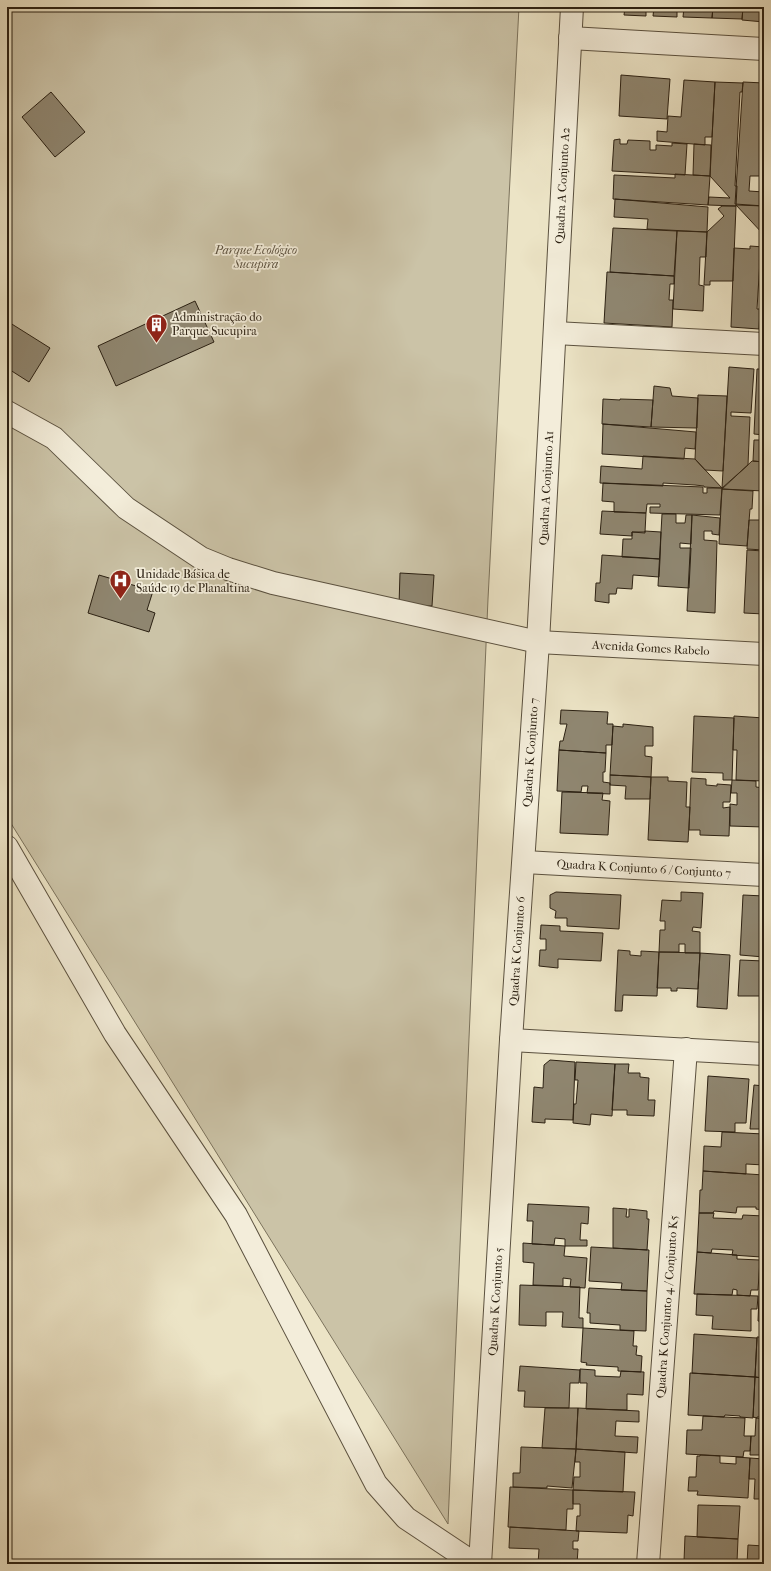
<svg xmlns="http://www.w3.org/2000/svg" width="771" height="1571" font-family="'IM FELL French Canon',serif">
<rect width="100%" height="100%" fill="#ece4c6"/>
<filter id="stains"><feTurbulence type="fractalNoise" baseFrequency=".005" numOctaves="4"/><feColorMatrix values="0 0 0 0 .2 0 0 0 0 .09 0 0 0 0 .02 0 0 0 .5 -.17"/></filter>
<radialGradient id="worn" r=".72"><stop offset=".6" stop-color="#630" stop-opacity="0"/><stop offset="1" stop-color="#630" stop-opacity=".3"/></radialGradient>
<!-- green -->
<path fill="#cbc3a7" stroke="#7b725c" d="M7,7h512l-31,592 -40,925 -441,-707z"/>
<!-- building -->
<path fill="#8f8670" stroke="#2b2012" d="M625,7h21v9l-22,-1z
M654,7h23v10l-24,-1z
M684,7h29l-1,11 -29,-1z
M713,7h30l-1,12 -30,-1z
M743,7h21v15l-22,-2z
M621,75l49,4 -3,40 -48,-3z
M684,80l31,2 -3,55h-7v8l-48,-4v-10l10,1 1,-16 13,1z
M715,82l28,1 -1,9h-2l-5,94h2l-1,20 -28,-1 1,-8 21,1 -20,-22z
M743,82l21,1v93h-14l-1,15 15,1v14l-29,-2z
M51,92l34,40 -30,25 -33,-40z
M620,139v5h7l1,-4 22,1v9h6v-5l16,1v-3l15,1 -2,31 -73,-4 2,-31z
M694,144l17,1 -1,31 -17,-1z
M675,174l35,2 -2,29 -95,-6 1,-24 61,3z
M615,199l93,8 -1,25 -60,-3 1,-10 -34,-2z
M736,205l28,1v29z
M722,206h14l-3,75h-23v4h-6l3,-53 17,-16 -6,-7z
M613,228l64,3 -3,45 -64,-4z
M677,231l30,1 -1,25h-6l-1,28 5,1 -1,25 -30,-2z
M750,246l14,1 -1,13h-3l-3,49h3l-1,20 -28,-2 3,-79 16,1z
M763,265h1v57h-2z
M607,272l67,4v8h-4l-1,16h4l-1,27 -68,-4z
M195,301l19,41 -98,44 -18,-40z
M7,321l43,27 -21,34 -22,-14z
M729,367l25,2 -3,44 -20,-1v4l19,1 -2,48 -26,23z
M757,369h7v66l-10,-1z
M654,386l16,2 2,8 26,2 -1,30 -46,-1z
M698,395l29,1 -4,75 -18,-1 -10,-11z
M603,399l17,1v-1l33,1 -2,27 -49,-3z
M603,424l93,8 -1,17 -10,-1 -1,11 -82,-5z
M754,440h10v22l-11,-1z
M643,456l52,3 27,29 -18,-1v-1l-9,-1 -32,-2v3l-63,-3 1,-17 41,3z
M752,461l12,1v29l-42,-2z
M603,483l100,4v6h4v-5h15l-2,27 -70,-2v-6h10v-3h-13l-1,9 -32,-1v-10l-12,-1z
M722,489l31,2 -1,18h-2l-3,37 -28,-2z
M602,511l44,2 -1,19h-13v4l-32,-2z
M662,514h14v9h9l1,-8h6l-1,29 -11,-1v5h11l-2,40 -31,-2z
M692,515l28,3 -1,17 -7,-1v-3h-8v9l13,1 -2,72 -28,-2z
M749,520h15v30l-17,-1z
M645,531l16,1 -1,27 -38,-2 1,-18h9v-7l13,1z
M747,550l17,1v63l-20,-1z
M602,555l58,4 -1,18 -26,-2 -1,14 -15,-1 -1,6h-7v9l-14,-2 1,-18h4z
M400,573l34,2 -2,31 -33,-1z
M99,575l54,16 -6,19 8,3 -6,19 -61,-19z
M561,710l47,2 -1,12h6l-1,21h-6v8l-47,-3 1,-9h3l4,-17h-7z
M694,716l40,2 -2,62h-9v-7l-31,-1z
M734,716l30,2v63l-28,-1 1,-30h-4z
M623,724l30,3v19h-8v10l7,1 -1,20 -41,-2 3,-49 10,1z
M559,750l47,3 -1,19h-2v10l7,1v11l-23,-1 1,-7h-6l-1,6 -24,-1z
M610,775l41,2 -1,22h-25l1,-13 -16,-1z
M651,777h17v4l19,1 -1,25h4l-2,35 -40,-2z
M691,778l15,1v6l11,1v-2l14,1 -1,17h-7v6l7,-1 -1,29 -29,-1v-5h-11z
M732,780l24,1v6l8,1v39l-34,-1v-22l7,1v-12h-6z
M562,792l41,1 -1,7 8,1 -2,34 -48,-2z
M556,892l65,3 -2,34 -52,-3v-8h-12l1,-7 -6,-3v-13z
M681,892l22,1 -2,35 -8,-1 -1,4 8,1v21h-15v-9h-6v8h-20l1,-22h5v-9h-5l2,-21 19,1z
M743,895l21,1v61l-24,-2z
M541,925l19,1v5l43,2 -2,28 -43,-2v9l-19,-2 1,-16h6v-11h-6z
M618,950l12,1v4l11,1v-5l18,1 -2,44 -34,-1 -1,16h-7z
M659,952l41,1 -2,36 -21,-1v3h-6v-3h-14z
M700,953l30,2 -3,54 -30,-2z
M740,960l24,1v35h-26z
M550,1060l25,2 -2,58 -28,-1v4l-13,-1 2,-35 9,1 1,-23z
M576,1062l39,2 -3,52 -21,-2 -1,11 -17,-2 1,-19h2l2,-24h-3z
M615,1064h14l-1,9h12v4l9,1 -1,22h7l-1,16 -27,-1v-5h-15z
M708,1076l41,3 -3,44h-11v9l-30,-1z
M754,1085l10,1v43h-14z
M722,1132l42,2v31l-18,-1v10l-43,-3 1,-25 17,1z
M703,1171l61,4 -1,35 -7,-1v-2h-19l-1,6 -22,-2 -1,2h-14l1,-23h2z
M528,1204l61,3 -1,17 -7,-1 -1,17h7v6h-22v-7l-10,-1 -1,7 -22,-1 1,-23h-6z
M613,1208l14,1 -1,8h3v-8l18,2v8h2l-2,31 -34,-2z
M699,1213h15l-1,5 29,1 1,-4 21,1 -3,41 -29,-2 1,-5 -21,-1 -1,4 -14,-1z
M764,1216v29h-2z
M523,1243l42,3 -1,10 23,2 -2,30 -15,-1 1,-8 -8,-1v8l-30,-1 1,-22 -11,-1z
M591,1247l58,3 -2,41 -26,-1 1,-7 -33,-2z
M697,1252l40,3v4l23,1 -2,30h-7l-1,6 -13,-1v-5l-4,-1 -1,6 -38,-1z
M760,1275h4v22l-5,-1z
M520,1285l60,2 -1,31h4v10l-21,-1 1,-15h-17v14l-27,-1z
M589,1288l58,3 -1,40 -26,-1v-5l-30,-2v-10h-3z
M697,1294l61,2 -1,13h-6v22l-39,-2 1,-13 -17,-1z
M759,1296l5,1v40v-15l-6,-1z
M583,1328l51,3 -1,15h4l-1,9 6,1 -1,16 -23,-1v-4l-32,-2 1,-2 -6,-1z
M694,1334l63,4 -2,39 -63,-4z
M757,1337h7v41l-9,-1z
M520,1366l60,4 -1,13h-9l-1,25 -45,-1 1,-16h-7z
M580,1369l15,1v6l25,1 1,-6 23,1 -1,23 -16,-1v16l-41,-1 1,-26h-7z
M690,1373l65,4 -2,41 -13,-1v-1l-15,-1 -1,2 -36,-2z
M755,1377l7,1v5h2v26h-3l-1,8h-3v1l-4,-1z
M545,1408h33l-2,41 -34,-1z
M578,1408l61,3v11l-23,-1 -1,15 23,1 -1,16 -61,-4z
M703,1416l42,2 -1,18h7l-1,15h-6l-1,6 -57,-3 1,-24h15z
M756,1418l8,1v40l-4,-1v-3h-10l1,-19h4z
M521,1447l55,2 -4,39 -25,-2v2l-34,-1v-14h7z
M576,1449l49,3 -2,40 -50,-2 1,-13h6v-15h-5z
M700,1455l20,1v7l16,1v-7l14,1 -2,40 -51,-3 1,-4h-10l1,-14h7l1,-21h3z
M750,1458l14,1v40h-10l1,-20h-6z
M510,1487l63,3v19h-6l-1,21 -58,-3z
M573,1490l62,2 -2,24 -5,-1 -1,18 -51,-2 1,-15h3v-12h-7z
M698,1505l42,1 -2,33 -41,-2z
M510,1527l69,4 -1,10h-5v8h5l-1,15h-39l1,-15 -30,-1z
M685,1536l53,3 -1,23 7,1v1h-42h2v-2l-20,-1z
M748,1545l16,1v18h-17z"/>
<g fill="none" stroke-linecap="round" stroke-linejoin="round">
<defs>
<g id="street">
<path d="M570,38l194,11"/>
<path d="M555,333l209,11"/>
<path id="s1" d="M7,412l47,26 72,70 75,50 27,11 45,14 265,59 226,12"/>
<path d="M7,847l108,187 121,181 140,269 30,34 69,46"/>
<path id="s2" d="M524,862l240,13"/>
<path d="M511,1040l253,14"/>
<path id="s3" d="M480,1564l31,-524 27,-398 34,-635"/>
<path id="s4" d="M648,1564l38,-515"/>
</g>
</defs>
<!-- street casing -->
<use href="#street" stroke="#5b513f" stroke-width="24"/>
<!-- street -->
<use href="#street" stroke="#f3edda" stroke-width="22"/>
</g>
<!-- icons -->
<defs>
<symbol id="building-pin" viewBox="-11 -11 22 30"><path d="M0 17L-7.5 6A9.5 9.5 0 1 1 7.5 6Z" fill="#8f2418" stroke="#f3edda"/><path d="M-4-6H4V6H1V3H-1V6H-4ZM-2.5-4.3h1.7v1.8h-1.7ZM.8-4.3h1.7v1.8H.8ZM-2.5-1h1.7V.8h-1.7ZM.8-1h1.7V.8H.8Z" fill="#fff"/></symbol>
<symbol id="hospital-pin" viewBox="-11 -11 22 30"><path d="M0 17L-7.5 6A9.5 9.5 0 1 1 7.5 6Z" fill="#8f2418" stroke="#f3edda"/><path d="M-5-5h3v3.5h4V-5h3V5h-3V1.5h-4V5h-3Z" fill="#fff"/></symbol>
</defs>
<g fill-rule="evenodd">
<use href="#building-pin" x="144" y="312" width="25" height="34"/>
<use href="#hospital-pin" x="108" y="568" width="25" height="34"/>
</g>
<g text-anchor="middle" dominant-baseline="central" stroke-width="3.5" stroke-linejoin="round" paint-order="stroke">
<!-- street labels -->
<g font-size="12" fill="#2b2012" stroke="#f3edda">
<text stroke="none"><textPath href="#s3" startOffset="1381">Quadra A Conjunto A2</textPath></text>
<text stroke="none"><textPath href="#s3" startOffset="1078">Quadra A Conjunto A1</textPath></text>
<text stroke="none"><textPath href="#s1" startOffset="705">Avenida Gomes Rabelo</textPath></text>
<text stroke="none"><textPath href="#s3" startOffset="813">Quadra K Conjunto 7</textPath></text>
<text stroke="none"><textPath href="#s2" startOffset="120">Quadra K Conjunto 6 / Conjunto 7</textPath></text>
<text stroke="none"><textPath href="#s3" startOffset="614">Quadra K Conjunto 6</textPath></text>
<text stroke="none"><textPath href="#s3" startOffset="263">Quadra K Conjunto 5</textPath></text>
<text stroke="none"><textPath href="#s4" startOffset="258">Quadra K Conjunto 4 / Conjunto K5</textPath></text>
</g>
<!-- park labels -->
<g font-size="12" font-style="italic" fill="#5b513f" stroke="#f3edda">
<text x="256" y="250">Parque Ecológico<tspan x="256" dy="14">Sucupira</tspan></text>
</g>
<!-- poi labels -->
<g font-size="12" fill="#2b2012" stroke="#f3edda" text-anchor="start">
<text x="172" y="317">Administração do<tspan x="172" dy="14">Parque Sucupira</tspan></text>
<text x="136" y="574">Unidade Básica de<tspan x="136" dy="14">Saúde 19 de Planaltina</tspan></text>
</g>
</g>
<!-- margin -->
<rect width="771" height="1571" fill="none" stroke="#ece4c6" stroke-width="24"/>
<rect x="8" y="8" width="755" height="1555" fill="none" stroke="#2b2012" stroke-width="2"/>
<rect x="12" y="12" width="747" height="1547" fill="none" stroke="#2b2012"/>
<rect width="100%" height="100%" filter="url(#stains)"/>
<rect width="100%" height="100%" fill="url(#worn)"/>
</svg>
